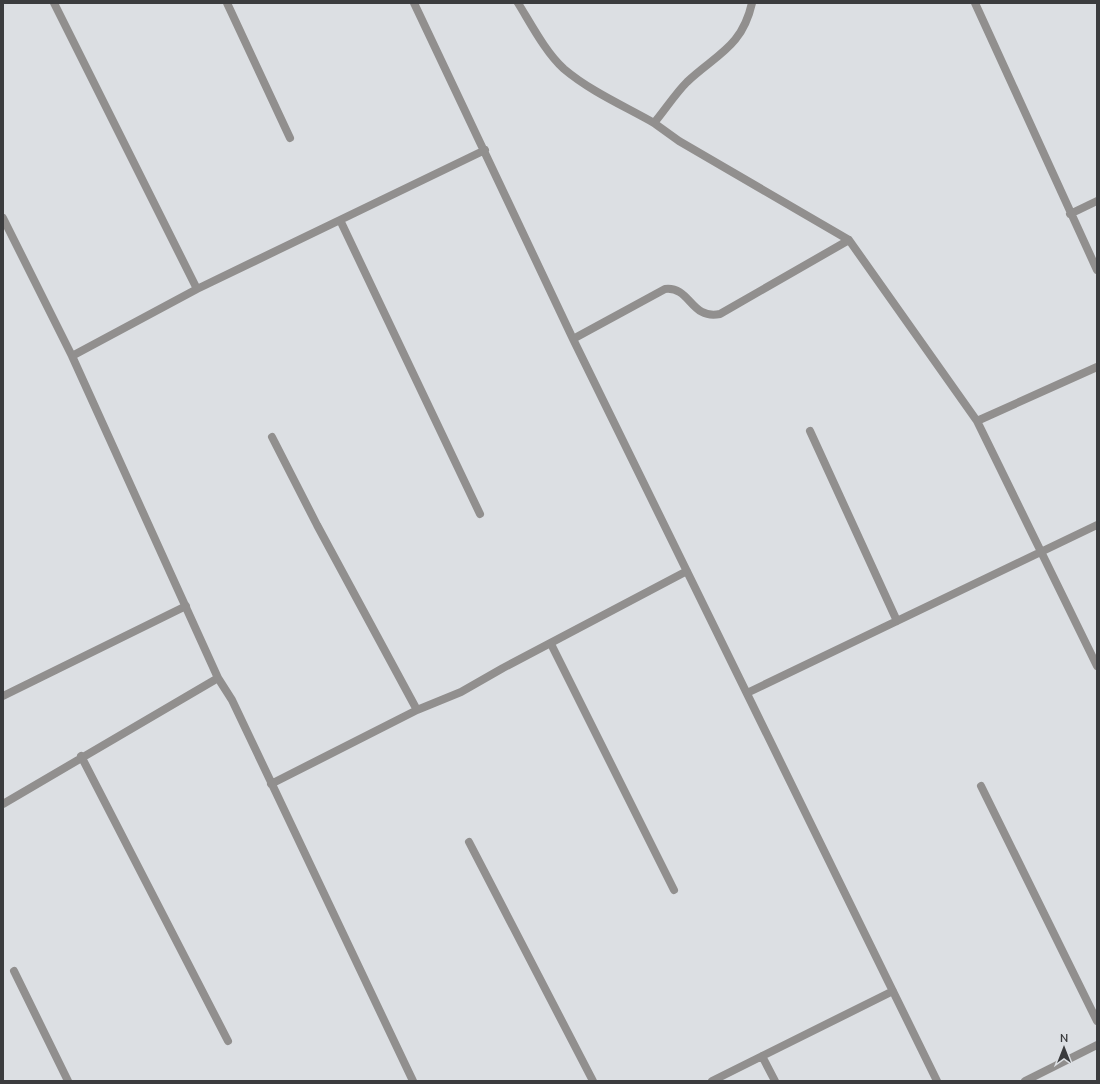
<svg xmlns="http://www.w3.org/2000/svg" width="1100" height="1084" font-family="'Nunito Sans',sans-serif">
<rect width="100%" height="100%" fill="#dcdfe3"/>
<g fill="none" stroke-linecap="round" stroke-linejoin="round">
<!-- street -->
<path stroke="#918f8e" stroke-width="8" d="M54,3l143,286
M227,3l63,135
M414,3l159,336 364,742
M518,3c13,21 28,50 46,66 26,22 60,37 90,54
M752,3c-10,44 -35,51 -65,79 -12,12 -22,28 -33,41l25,18 170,99 128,181
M975,3l122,267
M1070,214l27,-13
M3,218l69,138 146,322 14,22 181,381
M340,220l140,294
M573,339l92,-50c26,-3 25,31 55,25l129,-74
M72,356l125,-67 288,-139
M1097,367l-120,54 120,245
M810,431l87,190
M272,437l45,88 100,185
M551,644l123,246
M747,693l350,-168
M3,696l183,-90
M81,756l147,285
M271,784l146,-74 44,-18 42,-24 184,-97
M981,786l116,235
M3,804l215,-126
M469,842l124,239
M14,971l54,110
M762,1056l13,25
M712,1081l181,-90
M1025,1081l72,-36"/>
</g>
<!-- border -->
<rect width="1100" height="1084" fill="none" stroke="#3b3c3e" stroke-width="8"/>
<!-- north arrow -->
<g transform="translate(1064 1048)" stroke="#dcdfe3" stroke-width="3" paint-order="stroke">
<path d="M0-3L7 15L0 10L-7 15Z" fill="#3b3c3e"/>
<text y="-6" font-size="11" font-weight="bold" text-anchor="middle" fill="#3b3c3e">N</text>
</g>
</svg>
